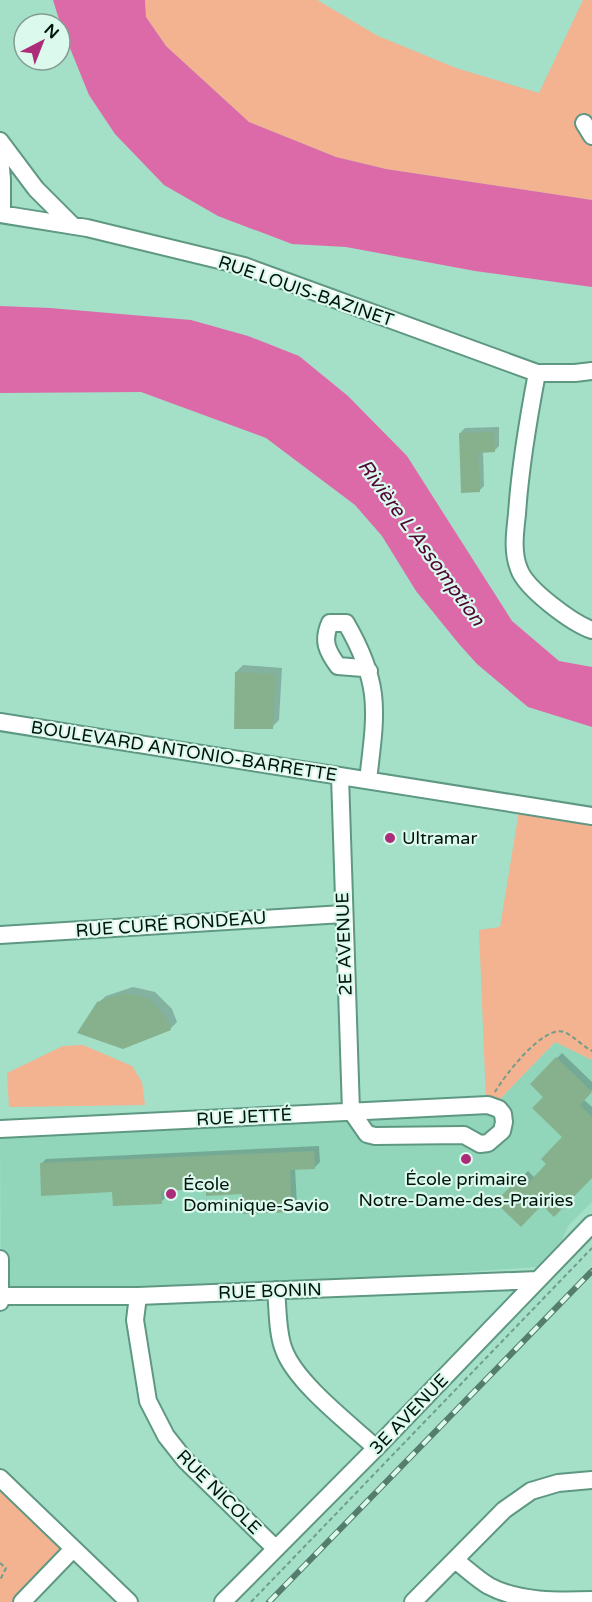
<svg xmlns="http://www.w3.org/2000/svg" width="592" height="1602" font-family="'Varela Round',sans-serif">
<rect width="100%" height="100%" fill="#a4dfc8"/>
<!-- built -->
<path fill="#91d5bb" d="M555,1042l37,18v142l-24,24 -6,14 -26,27 -188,13 -347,16 -1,-167 500,-30z"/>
<!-- green -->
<path fill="#f3b290" d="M145,0h172l61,36 78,32 83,25 44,-93h9v200l-206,-31 -50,-12 -87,-35 -83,-76 -20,-29z
M520,805l72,13v242l-37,-18 -55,57 -14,1 -7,-170 21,-3z
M83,1045l49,21 10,16 3,23 -136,2 -2,-34 56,-27z
M0,1478l73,71 -46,53h-27z"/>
<!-- water -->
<path fill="#dd6aa8" d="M53,0h92l1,17 20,29 83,76 87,35 50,12 206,31v87l-117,-16 -129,-24 -54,-3 -74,-28 -54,-31 -49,-51 -26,-39 -28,-69z
M0,306l50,2 141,12 57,16 51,20 49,40 59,60 105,165 47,40 33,6v60l-64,-20 -51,-43 -18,-20 -43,-53 -34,-55 -27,-31 -89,-67 -125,-46 -141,1z"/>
<!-- shadow -->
<path fill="#0003" d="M499,427v19l-5,5h-11l1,35 -5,5 -19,-58 5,-5z
M243,665l39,3 -3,52 -7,7 -36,-55z
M133,987l22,5 17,17 5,13 -7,7 -72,-26 8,-7z
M562,1053l30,29v8l-9,9 9,8v69l-50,27 -45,-1 31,-31 7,7 13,-14 16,-27 -19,-40 -13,-13z
M319,1146l1,16 -5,5 -20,1 2,37 -5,5 -49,-18 -36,-5 -41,2v8l-5,5 -47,-11 -73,-27 5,-5z"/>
<!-- building -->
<path fill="#87b18d" d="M494,432l1,20 -17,1 2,39 -19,1 -2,-60z
M235,672l41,2 -3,55h-39z
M125,993l23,5 17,18 6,14 -48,19 -46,-16 20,-31z
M556,1057l36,35 -12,13 12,12v61l-38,39 -12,-12 -21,22 -26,-25 27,-27 7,7 17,-18 -5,-5 21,-22 -30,-29 11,-11 -13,-13z
M314,1151l1,18 -25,1 2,42 -49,2 -1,-20 -36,2v-7l-45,2 1,13 -49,2 -1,-14 -71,4 -1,-33z"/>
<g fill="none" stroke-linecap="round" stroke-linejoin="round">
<defs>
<path id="minor" d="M584,123l8,13
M0,141l36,48 37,37
M0,158l2,21v35
M0,214l87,14 157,38 293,107h38l17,-2
M537,373c-9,47 -17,94 -20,141 -2,18 -5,38 2,55 7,20 53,54 73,61
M0,722l592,94
M368,780c8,-68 14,-95 -22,-157h-16c-8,18 -3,28 8,43l25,2 6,3
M0,935l343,-21
M0,1129l488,-24 11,4 4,5 1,8 -2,9 -14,12 -8,1 -16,-9 -89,1 -8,-2 -16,-23 -11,-335
M0,1259v43
M276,1290c2,19 1,43 8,60 12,33 66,74 92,98
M1,1296h137l400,-16
M138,1296l-3,24 13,81 18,35 19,24 90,88
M0,1478l129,124
M455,1560c12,9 22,19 34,26 30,16 69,15 103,14
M22,1602l51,-53
M223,1602l153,-154 216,-224
M413,1602l91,-92 27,-19 27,-8 34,-3"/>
</defs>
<!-- minor casing -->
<use href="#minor" stroke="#5f9882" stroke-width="20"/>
<!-- path -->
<path stroke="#6f9e8c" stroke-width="2" stroke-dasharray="4.5 3" stroke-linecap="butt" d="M495,1092c10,-17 48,-67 69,-60 10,4 18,14 28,19
M0,1563l6,5 -6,12
M251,1602l341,-354"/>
<!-- minor -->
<use href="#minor" stroke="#fff" stroke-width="16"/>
<defs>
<path id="rail" d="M269,1602l323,-331"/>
</defs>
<!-- rail casing -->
<use href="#rail" stroke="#557d6d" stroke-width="6"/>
<!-- rail -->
<use href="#rail" stroke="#dcf9ed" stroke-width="4" stroke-dasharray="11" stroke-linecap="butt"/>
</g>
<!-- markers -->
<g fill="#ac2c79" stroke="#dcf9ed" stroke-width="2">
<circle cx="390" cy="838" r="6"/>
<circle cx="466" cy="1159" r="6"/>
<circle cx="171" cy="1194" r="6"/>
</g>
<g text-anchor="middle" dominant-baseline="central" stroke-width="4.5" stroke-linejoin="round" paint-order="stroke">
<!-- street labels -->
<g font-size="18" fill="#00140c" stroke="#dcf9ed">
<text transform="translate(306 291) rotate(19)">RUE LOUIS-BAZINET</text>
<text transform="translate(184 751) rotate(9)">BOULEVARD ANTONIO-BARRETTE</text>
<text transform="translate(171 924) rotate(-4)">RUE CURÉ RONDEAU</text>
<text transform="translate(344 944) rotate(-92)">2E AVENUE</text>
<text transform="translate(244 1117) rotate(-3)">RUE JETTÉ</text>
<text transform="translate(270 1291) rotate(-2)">RUE BONIN</text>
<text transform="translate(409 1414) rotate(-46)">3E AVENUE</text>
<text transform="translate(219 1492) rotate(45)">RUE NICOLE</text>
</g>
<!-- poi labels -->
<g font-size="18" fill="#00140c" stroke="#dcf9ed" text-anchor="start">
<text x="402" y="838">Ultramar</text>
<text x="466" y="1179" text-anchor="middle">École primaire<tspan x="466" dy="21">Notre-Dame-des-Prairies</tspan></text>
<text x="183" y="1184">École<tspan x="183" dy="21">Dominique-Savio</tspan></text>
</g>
<!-- water labels -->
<g font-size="20" font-style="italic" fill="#500635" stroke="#dcf9ed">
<text transform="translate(421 543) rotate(54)">Rivière L'Assomption</text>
</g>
</g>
<!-- north arrow -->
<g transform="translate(42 42) rotate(42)"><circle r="28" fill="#dcf9ed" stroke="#849d93" stroke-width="1.5"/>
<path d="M0-4.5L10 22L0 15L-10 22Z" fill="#ac2c79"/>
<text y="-9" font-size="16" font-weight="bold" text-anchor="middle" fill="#00140c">N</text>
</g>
</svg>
